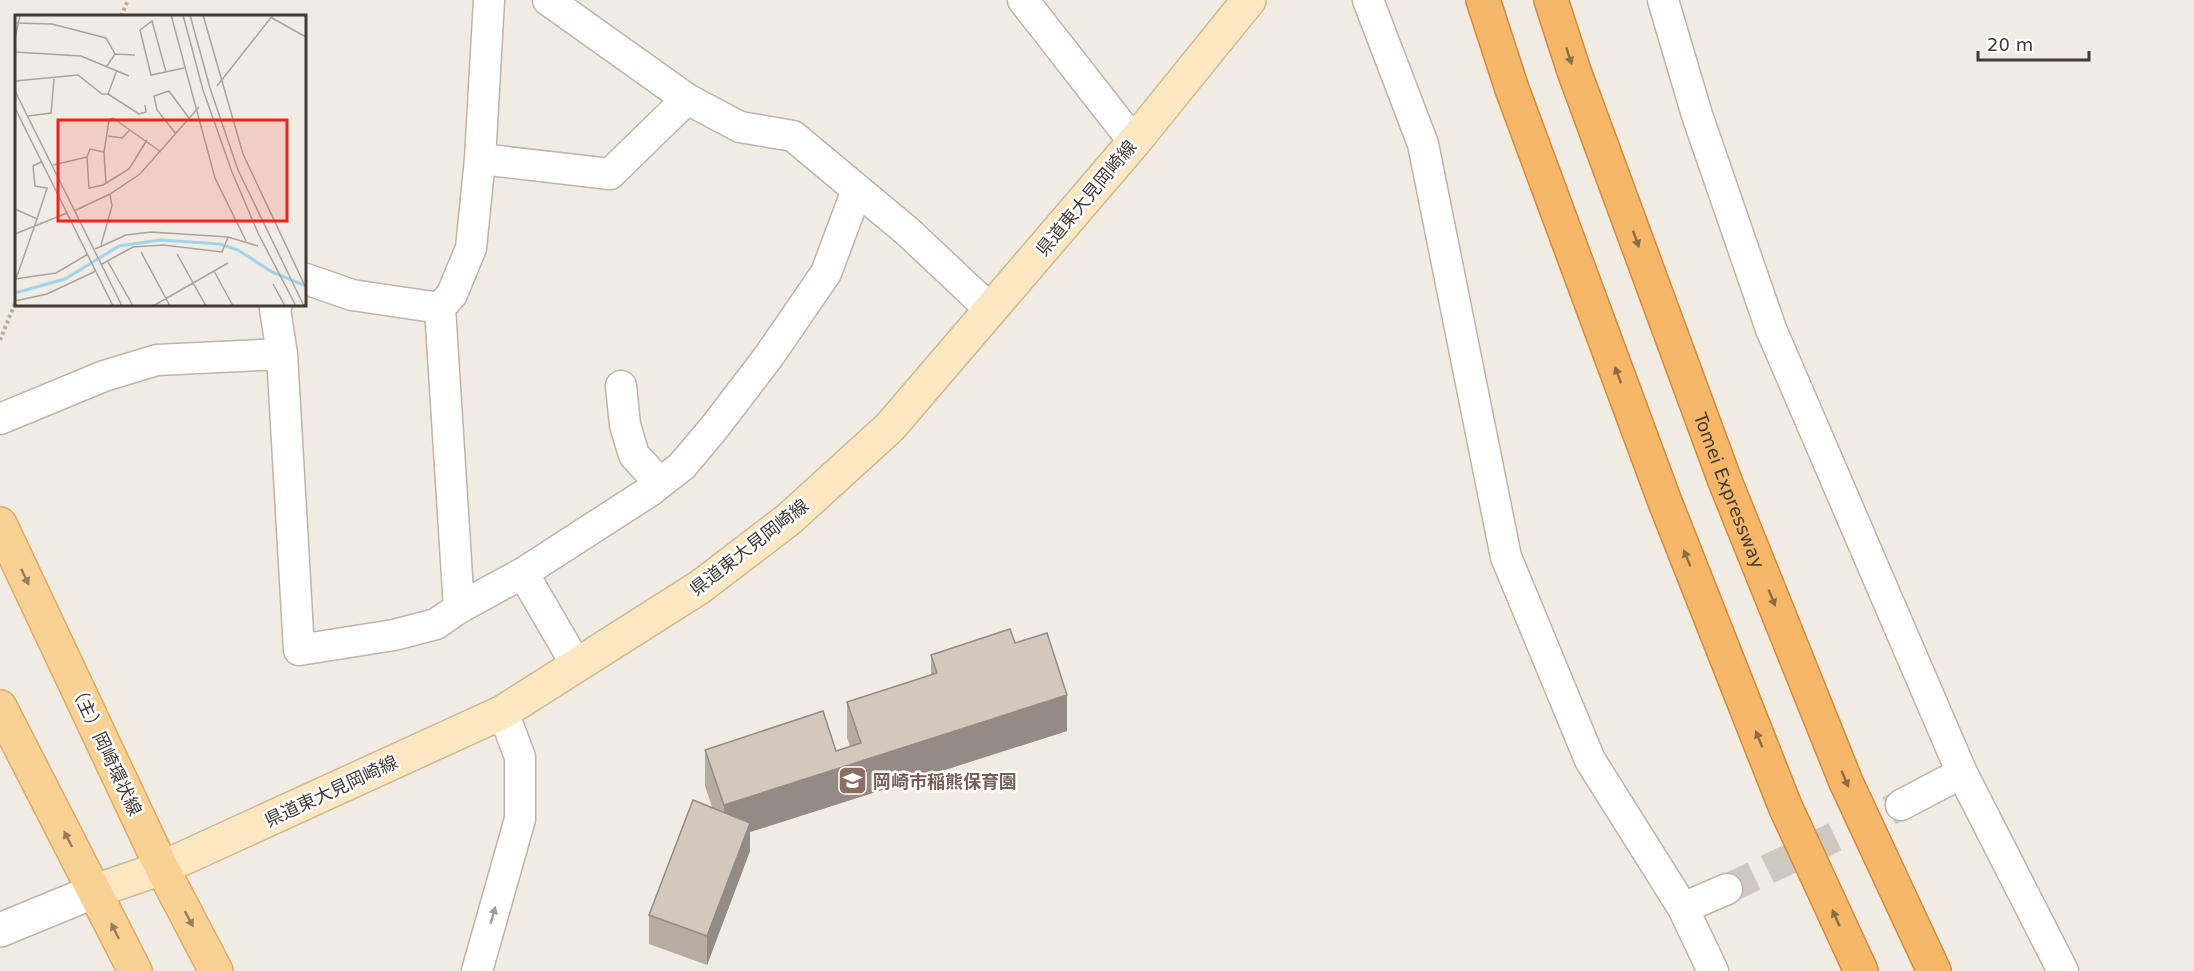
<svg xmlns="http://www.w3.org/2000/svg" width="2194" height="971" font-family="'DejaVu Sans','Noto Sans JP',sans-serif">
<rect width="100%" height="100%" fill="#f0ebe3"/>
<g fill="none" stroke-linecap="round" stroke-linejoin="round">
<!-- minor-tunnel -->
<path stroke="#cdc8c0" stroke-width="30" stroke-dasharray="30 15" stroke-linecap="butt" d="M1727,889l174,-84"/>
<defs>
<path id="minor" d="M548,0l139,99 53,28 53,9 114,95 84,79
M1023,0l111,142
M1368,0l55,144 83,413 84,203 93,148 30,63
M1663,0l34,115 74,214 191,444 101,198
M480,159l130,15 77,-75
M304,280l2,-1 46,16 88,13 12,-14 19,-46 9,-89 9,-159
M440,308l19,300
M282,354l17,296 95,-15 42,-11 23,-16 64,-35 127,-82 32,-25 32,-38 55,-72 57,-83 31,-83
M621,386l4,39 9,30 26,28
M0,419l104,-43 53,-16 125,-6 -7,-45 2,-5
M523,573l54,93
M1901,805l61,-32
M1683,908l44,-19
M477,971l43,-152v-62l-17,-45"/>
<path id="tertiary" d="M0,930l95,-39"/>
<path id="secondary" d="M95,891l67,-23 341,-156 197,-125 89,-68 101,-92 244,-285 115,-142"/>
<path id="primary" d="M0,524l162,344 54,103
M0,707l135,264"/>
<g id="motorway">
<path d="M1483,0l29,89 153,413 120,304 76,165"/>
<path id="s1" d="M1551,0l23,71 151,410 121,301 88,189"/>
</g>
</defs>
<!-- minor casing -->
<use href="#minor" stroke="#beb4a9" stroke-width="33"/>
<!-- tertiary casing -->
<use href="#tertiary" stroke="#beb4a9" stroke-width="36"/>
<!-- secondary casing -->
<use href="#secondary" stroke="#cfb994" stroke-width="36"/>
<!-- primary casing -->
<use href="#primary" stroke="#ddab64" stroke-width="36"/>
<!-- motorway casing -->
<use href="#motorway" stroke="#d48a39" stroke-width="36"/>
<!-- path -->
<path stroke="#bcab98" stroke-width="4" stroke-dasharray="3 3" stroke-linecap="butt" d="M121,16l7,-16
M0,340l16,-39"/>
<!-- minor -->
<use href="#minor" stroke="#fff" stroke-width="30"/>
<!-- tertiary -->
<use href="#tertiary" stroke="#fff" stroke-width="33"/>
<!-- secondary -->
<use href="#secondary" stroke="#fbe7c2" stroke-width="33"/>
<!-- primary -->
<use href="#primary" stroke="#f9d193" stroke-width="33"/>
<!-- motorway -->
<use href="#motorway" stroke="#f6b768" stroke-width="33"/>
</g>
<!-- wall -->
<path fill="#b6aca2" d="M1015,643l52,88 -317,101v19l-43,114 -58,-21v-29l63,-108 -7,-21v-36l131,1 14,-5 -3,-8v-36l84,-27v-20z"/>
<!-- shaded-wall -->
<path fill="#948c84" d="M1067,695v36l-317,101v19l-43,114v-29l17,-95v-36z"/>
<!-- building -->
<path fill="#d4c8bc" stroke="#948c84" stroke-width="1.5" d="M1010,629l5,14 32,-10 20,62 -343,110 -19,-55 118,-39 13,40 25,-8 -14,-41 90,-29 -6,-18z
M693,800l57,23 -43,113 -58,-21z"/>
<!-- one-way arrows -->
<defs><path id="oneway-solid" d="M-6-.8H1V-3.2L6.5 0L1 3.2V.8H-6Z" transform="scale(1.5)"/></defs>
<g fill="#8a6c48">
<use href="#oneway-solid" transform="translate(1569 56) rotate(72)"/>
<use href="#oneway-solid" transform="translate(1636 239) rotate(70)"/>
<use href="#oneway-solid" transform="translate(1618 375) rotate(-110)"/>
<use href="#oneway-solid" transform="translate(1687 558) rotate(-112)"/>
<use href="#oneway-solid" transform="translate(1772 598) rotate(68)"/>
<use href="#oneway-solid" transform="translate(1759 739) rotate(-112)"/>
<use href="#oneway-solid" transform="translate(1845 779) rotate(67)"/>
<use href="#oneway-solid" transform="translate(1836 918) rotate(-114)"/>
</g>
<g fill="#947e5e">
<use href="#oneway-solid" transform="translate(25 577) rotate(65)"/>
<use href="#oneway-solid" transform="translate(68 839) rotate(-117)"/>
<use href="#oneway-solid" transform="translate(189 919) rotate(62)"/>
<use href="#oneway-solid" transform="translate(115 931) rotate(-116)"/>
</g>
<use fill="#a09c99" href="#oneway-solid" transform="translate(493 915) rotate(-74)"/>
<!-- icons -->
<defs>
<symbol id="school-square" viewBox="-11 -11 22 22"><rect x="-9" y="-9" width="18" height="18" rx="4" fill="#8d6e63" stroke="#fff"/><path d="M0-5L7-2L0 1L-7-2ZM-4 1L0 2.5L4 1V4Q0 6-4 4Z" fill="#fff"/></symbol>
</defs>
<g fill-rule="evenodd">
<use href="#school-square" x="836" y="764" width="33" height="33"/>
</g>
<g text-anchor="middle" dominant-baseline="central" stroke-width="5" stroke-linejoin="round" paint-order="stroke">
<!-- street labels -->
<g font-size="18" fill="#423a33" stroke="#fff">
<text transform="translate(1086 198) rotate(-50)">県道東大見岡崎線</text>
<text stroke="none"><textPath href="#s1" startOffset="522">Tomei Expressway</textPath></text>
<text transform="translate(749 547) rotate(-38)">県道東大見岡崎線</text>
<text transform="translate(106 749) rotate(65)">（主）岡崎環状線</text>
<text transform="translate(331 791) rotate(-25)">県道東大見岡崎線</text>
</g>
<!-- education labels -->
<g font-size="18" font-weight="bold" fill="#785e54" stroke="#fff" text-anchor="start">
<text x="873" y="781">岡崎市稲熊保育園</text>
</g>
</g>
<!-- overview -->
<g transform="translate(15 15)">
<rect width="291" height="291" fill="#f0ebe3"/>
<path fill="none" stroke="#a1d5eb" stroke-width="3" d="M0,278l50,-14 54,-33 41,-6 60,4 18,6 34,22 34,14"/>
<path fill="none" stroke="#aaa49d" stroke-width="1.5" d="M156,0l44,163 31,63M168,0l20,75 29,82 26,61 38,73M175,0l20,73 28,82 66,136M188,0l40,139 63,134M257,3l34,19M0,8l37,1 54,14 9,16 -8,12M0,24l5,-24M0,37l66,4 48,20M100,39l20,1M151,57l-14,-51 -12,9 11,45 33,-7M0,66l63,-6 24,19h6l9,-24M202,71l56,-71M0,76l107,215M93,79l31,20 7,-2 -1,-7M0,93l98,198M13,101l23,-3 3,-34M161,119l-19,-24 -3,-14 15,-5 20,27M93,121l14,2 8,-8M89,137l2,32M72,142l2,31 14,-3 26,-16 18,-29M38,150l34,-8 3,-8 14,3 5,-32 4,-2 48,34M0,194l22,10 10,-31 -12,-2 -2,-20 8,-4M59,196l36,-17 30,-20 59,-67M0,219l52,-21M86,230l11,-39 -2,-12M80,234l31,-14 25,-3 77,5 30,9M126,237l29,54M162,239l29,52M92,245l26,46M87,249l31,-17 30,-2 59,7 6,-15M199,256l19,35M0,264l41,-6 32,-19M1,264l21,-60M258,269l12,22M0,286l32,-7 49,-23M138,291l75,-43"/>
<path fill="#ef231b" fill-opacity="0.15" stroke="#ef231b" stroke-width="3" d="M43,105h229v101h-229z"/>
<rect width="291" height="291" fill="none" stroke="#423a33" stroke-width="3"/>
</g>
<!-- scale -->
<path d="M1978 51v9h111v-9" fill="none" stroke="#423a33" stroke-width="3"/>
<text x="1987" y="51" font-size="18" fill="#423a33" stroke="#ffffff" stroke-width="4.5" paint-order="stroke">20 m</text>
</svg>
